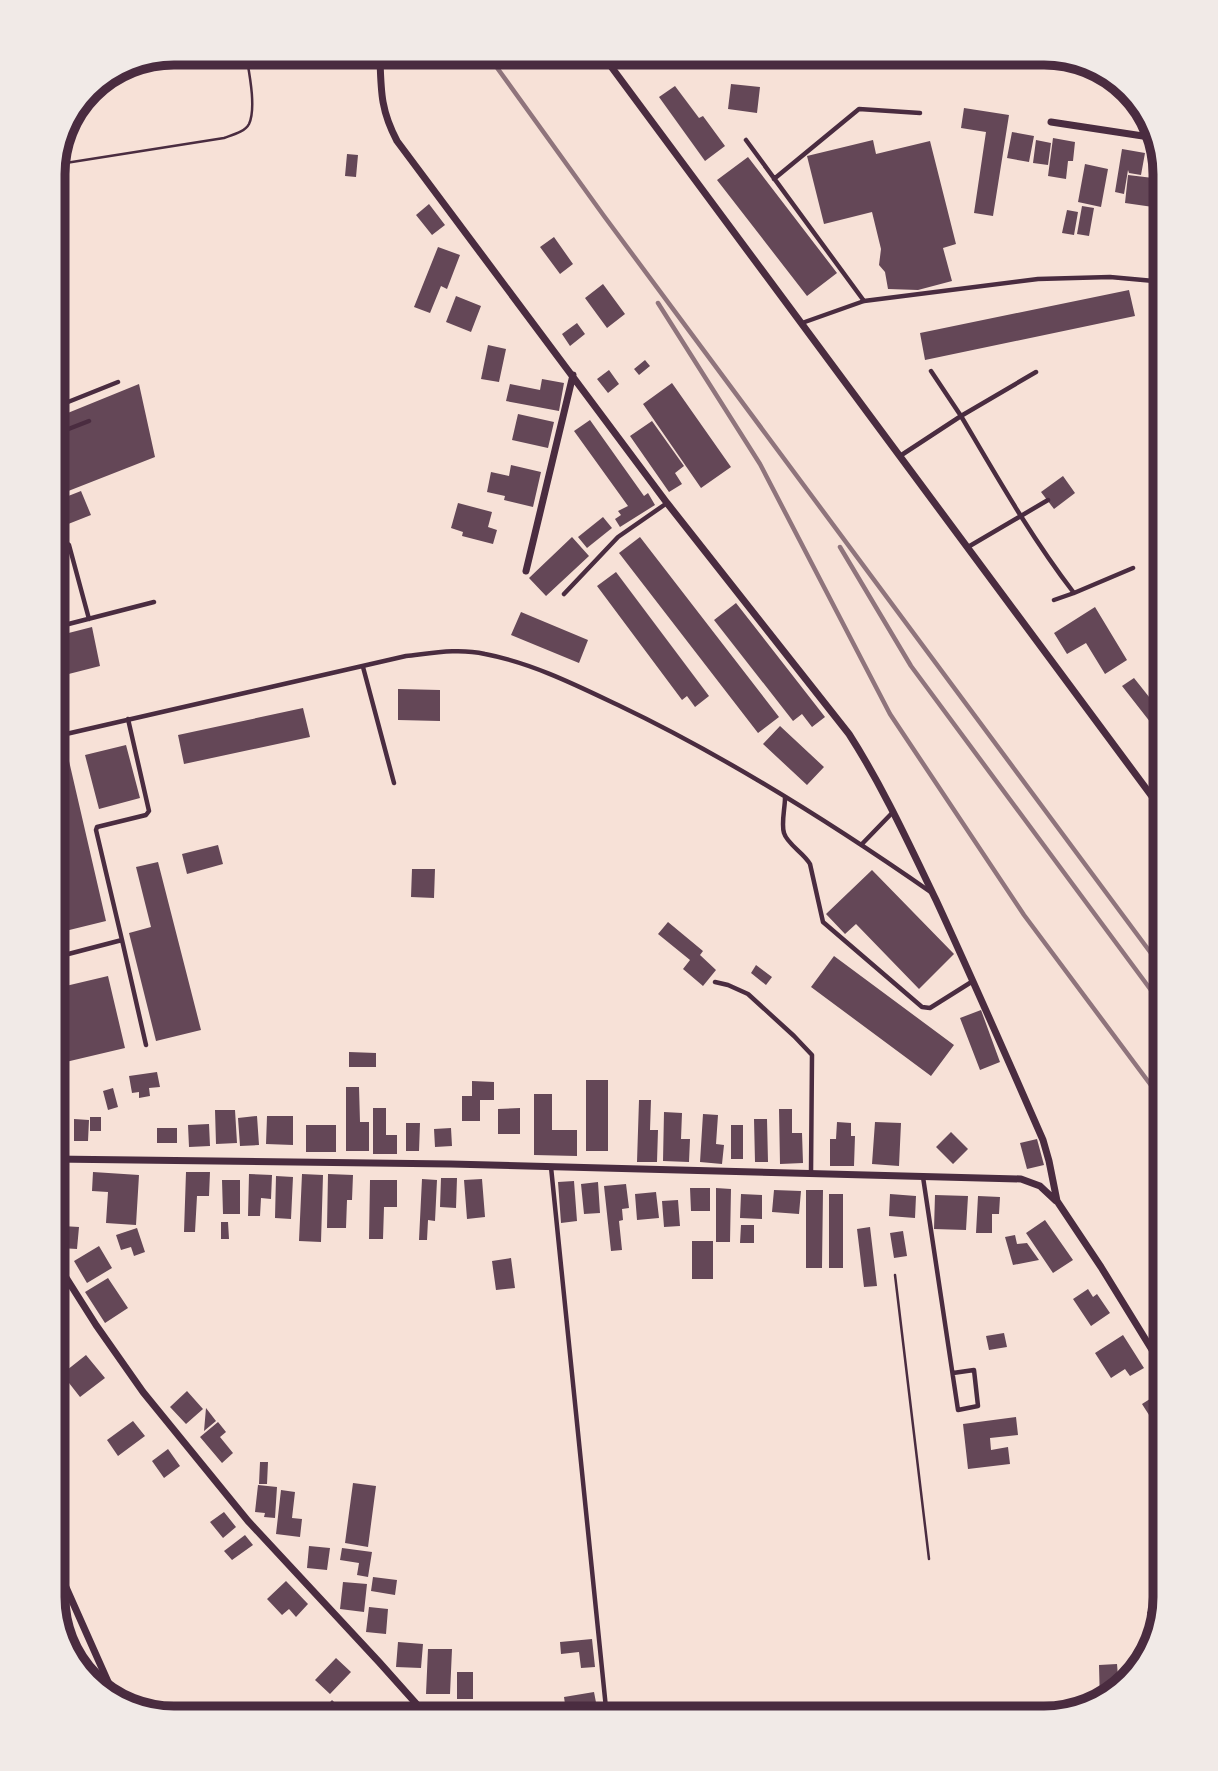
<svg xmlns="http://www.w3.org/2000/svg" width="1218" height="1771" font-family="'Alegreya Sans',sans-serif">
<rect width="100%" height="100%" fill="#f7e1d7"/>
<!-- building -->
<path fill="#644757" d="M731,84l29,3 -3,26 -29,-4z
M675,86l24,32 4,-2 22,30 -20,15 -46,-64z
M964,108l45,7 -16,101 -19,-3 12,-81 -25,-4z
M1012,132l22,4 -5,26 -22,-4z
M1053,138l22,4 -2,19h-5l-2,18 -18,-3z
M873,140l3,14 54,-13 26,103 -13,4 9,33 -34,9 -30,-1 -3,-17 -6,-7 2,-16 -9,-37 -48,12 -17,-68z
M1036,140l15,3 -3,22 -15,-2z
M1122,149l23,4 -4,22 -12,-2 -1,-3 -4,24 -9,-2z
M347,154l11,1 -2,22 -11,-1z
M748,157l89,116 -30,23 -90,-116z
M1085,164l23,5 -7,38 -23,-5z
M1128,175l25,3 -1,14 2,1 -1,14 -28,-4z
M429,204l16,21 -13,10 -16,-20z
M1082,206l12,2 -5,28 -12,-2z
M1067,210l11,2 -4,23 -12,-2z
M554,237l19,27 -13,10 -20,-27z
M438,247l22,8 -13,34 -6,-3 -11,27 -16,-6z
M603,284l22,30 -18,14 -22,-30z
M1129,290l6,26 -210,44 -5,-27z
M456,296l25,10 -10,26 -25,-10z
M577,323l8,11 -15,12 -8,-12z
M488,345l18,4 -7,33 -18,-3z
M645,360l5,6 -11,9 -5,-6z
M609,370l10,14 -11,9 -11,-14z
M542,379l22,4 -5,28 -53,-10 4,-17 30,6z
M672,383l59,84 -30,21 -58,-84z
M139,384l16,73 -102,40v-78z
M518,414l36,8 -6,26 -36,-8z
M590,420l54,76 4,-3 7,12 -35,22 -5,-8 6,-4 -3,-4 10,-5 -54,-75z
M652,421l32,45 -9,7 7,11 -13,8 -39,-56z
M511,465l30,7 -8,35 -29,-7 1,-4 -18,-4 4,-20 18,4z
M1063,476l12,17 -21,16 -13,-17z
M81,491l10,24 -38,15v-28z
M458,503l34,9 -4,15 9,3 -4,14 -31,-8 1,-4 -12,-4z
M603,517l9,11 -25,20 -9,-11z
M572,537l17,19 -43,40 -17,-18z
M640,537l139,180 -21,16 -139,-180z
M616,572l93,124 -14,11 -8,-11 -5,4 -85,-114z
M736,603l89,114 -13,10 -10,-13 -9,7 -79,-101z
M1095,607l32,53 -22,14 -19,-31 -19,11 -13,-21z
M521,612l67,28 -9,23 -68,-28z
M92,627l8,39 -47,12v-41z
M1134,678l31,39v24l-43,-55z
M398,689l42,1v31l-42,-1z
M303,708l7,29 -126,27 -6,-29z
M780,726l44,41 -17,18 -44,-41z
M126,745l14,53 -41,11 -14,-54z
M66,748l40,173 -53,13v-182z
M218,845l5,19 -36,10 -5,-20z
M158,862l43,168 -45,11 -27,-108 22,-6 -15,-60z
M412,869h23l-1,29 -23,-1z
M872,870l82,84 -35,35 -63,-65 -11,10 -19,-20z
M668,922l35,29 -3,4 16,15 -13,16 -20,-17 7,-9 -32,-26z
M834,956l120,89 -23,31 -120,-89z
M756,965l16,12 -6,8 -15,-12z
M108,976l17,72 -72,17v-76z
M981,1010l19,52 -20,8 -20,-52z
M349,1052l27,1v14h-27z
M157,1072l3,15 -11,1 1,8 -11,2v-6l-7,1 -3,-17z
M586,1080h22v71h-22z
M472,1081l22,1v18h-14v21h-18v-25h10z
M346,1087h13l1,35h9v29h-23z
M113,1088l5,19 -10,3 -5,-19z
M534,1094h18v36h25v26l-43,-1z
M639,1100h12l-1,30h8l-1,32h-20z
M373,1108h13v27h11v19h-24z
M520,1108v26h-22v-25z
M779,1109h13v24h10l1,30 -23,1z
M215,1110h20l2,33 -21,1z
M664,1112l18,1 -1,26h9l-1,23 -26,-1z
M703,1114l15,1 -2,29 8,1 -2,19 -22,-2z
M257,1116l2,29 -19,1 -2,-28z
M267,1116h26v29l-27,-1z
M90,1117h11v14h-11z
M74,1119l15,1 -1,21h-14z
M754,1119h13l1,43h-13z
M837,1122l14,1v13h4l-1,30h-24v-27h6z
M875,1122l26,1 -2,43 -27,-2z
M406,1123h14l-1,28h-13z
M209,1124l1,22 -21,1 -1,-22z
M306,1125h30v27h-30z
M731,1125h12v34h-12z
M157,1128h20v15h-20z
M451,1128l1,18 -17,1 -1,-18z
M951,1132l17,17 -15,15 -17,-17z
M1037,1139l7,26 -17,4 -7,-26z
M93,1172l46,3 -3,50 -30,-2 2,-31 -16,-1z
M186,1172h24l-1,24h-12l-2,36h-11z
M249,1174l23,1 -1,24 -10,-1 -1,18h-12z
M302,1174l21,1 -2,67 -22,-1z
M328,1174l25,1 -1,25h-5l-1,28h-19z
M276,1176l17,1 -2,42 -16,-1z
M441,1178h16l-1,30 -16,-1z
M422,1179l15,1 -2,41 -7,-1 -1,20h-8z
M482,1179l3,38 -18,2 -3,-39z
M222,1180h18v34h-17z
M370,1180h27v27h-13l-1,32h-14z
M574,1181l3,40 -16,2 -3,-41z
M598,1182l2,31 -16,1 -3,-30z
M626,1184l3,24 -7,1 1,11 -4,1 3,29 -11,1 -7,-65z
M690,1188h20v23h-19z
M716,1188l15,1 -1,53h-14z
M774,1190l27,1 -2,23 -27,-2z
M806,1190h17l-1,78h-16z
M656,1192l3,26 -22,2 -2,-26z
M741,1194l21,1v24l-22,-1z
M829,1194h14v74h-14z
M890,1194l26,2 -1,22 -26,-2z
M935,1195l33,1 -2,34 -32,-1z
M978,1196l22,1 -1,17h-7v19h-16z
M678,1200l2,26 -16,1 -2,-26z
M1045,1220l28,40 -20,13 -27,-40z
M221,1222h7l1,17h-8z
M741,1225h13v18h-14z
M62,1226l17,1 -2,22 -17,-1z
M870,1227l7,59 -13,1 -7,-58z
M137,1228l8,24 -11,4 -3,-9 -10,3 -5,-15z
M903,1231l4,25 -13,2 -4,-25z
M1015,1235l2,9 10,-1 12,17 -26,5 -8,-28z
M692,1241h21v38h-21z
M99,1246l13,22 -25,15 -13,-22z
M511,1258l4,30 -19,2 -4,-29z
M108,1278l20,30 -23,15 -20,-31z
M1088,1289l5,8 4,-3 13,19 -19,13 -18,-27z
M1004,1333l3,14 -18,3 -3,-14z
M1123,1335l21,33 -14,8 -5,-7 -14,9 -16,-25z
M86,1355l19,23 -25,19 -18,-23z
M187,1391l16,18 -17,15 -16,-17z
M1161,1392l4,7v41l-23,-36z
M206,1408l10,13 -12,10z
M1016,1417l2,18 -28,3 1,12 17,-3 2,17 -42,5 -5,-45z
M133,1421l12,15 -27,20 -11,-16z
M218,1422l8,10 -6,5 13,16 -11,10 -22,-26z
M168,1449l12,17 -16,12 -12,-17z
M260,1462h8l-1,22h-8z
M353,1483l23,3 -8,61 -23,-4z
M258,1485l19,2 -2,31 -11,-1 1,-4 -10,-1z
M281,1490l14,2 -3,26 10,1 -2,18 -24,-3z
M224,1512l12,15 -13,11 -13,-16z
M245,1535l8,10 -21,15 -8,-9z
M309,1546l21,2 -3,22 -20,-2z
M342,1548l30,4 -4,25 -11,-2 2,-12 -19,-3z
M373,1577l24,3 -2,15 -24,-4z
M286,1581l22,23 -12,13 -7,-8 -7,6 -15,-16z
M343,1582l24,2 -3,28 -24,-3z
M1164,1603l-5,17 -9,6 -3,-14z
M369,1607l19,2 -2,25 -20,-2z
M592,1639l3,28 -14,1 -2,-16 -18,2 -1,-12z
M398,1642l25,2 -2,24 -25,-1z
M428,1649h24l-2,45h-24z
M336,1658l15,14 -21,22 -15,-14z
M1117,1664l2,24 -14,14 -5,2 -1,-39z
M457,1672h16v27h-16z
M594,1692l5,26h-32l-3,-21z
M332,1700l19,18h-36z"/>
<g fill="none" stroke-linecap="round" stroke-linejoin="round">
<!-- path -->
<path stroke="#4a2c40" stroke-width="2.5" d="M1016,53l56,6
M53,165l171,-27c8,-3 21,-6 25,-14 7,-15 1,-47 -2,-64
M895,1275l34,284"/>
<!-- service -->
<path stroke="#4a2c40" stroke-width="4.5" d="M746,140l118,161
M774,179l85,-70 61,4
M802,323l62,-22 174,-22 72,-2 55,5
M1036,372l-75,44c36,61 70,121 113,177l59,-25
M53,408l65,-26
M53,435l36,-14
M900,456l61,-40 -30,-45
M53,543l10,-3 6,5 20,74
M968,547l80,-47
M564,594l54,-57 49,-34
M1054,600l20,-7
M53,628l101,-26
M363,667l31,116
M53,737l353,-81c27,-3 53,-8 79,-2 47,9 91,31 133,51 109,52 215,119 314,188
M785,798c0,10 -4,26 -1,35 3,11 20,20 26,31l13,58 99,85 8,1 43,-27
M862,844l31,-32
M122,940l-26,-110 1,-3 49,-12 3,-4 -21,-92
M53,958l69,-18 24,105
M715,982l13,3 20,9 46,42 18,19 -1,118
M551,1167l56,551
M923,1177l35,233 20,-4 -4,-36 -21,3"/>
<!-- minor -->
<path stroke="#4a2c40" stroke-width="7" d="M604,57l561,757
M380,59c1,33 1,52 17,82l270,362 182,231c34,53 60,110 87,166 37,80 72,160 107,240l6,21 8,40 44,66 64,104
M1051,122l105,16
M526,571l47,-196
M53,1159l398,5 570,15 19,7 16,15
M53,1257l43,68 47,67 105,129 131,141 50,56
M53,1558l64,144"/>
<!-- rail -->
<path stroke="#8f747c" stroke-width="4.5" d="M490,58l114,158 561,756
M658,303l102,161 130,250 134,201 141,189
M840,547l71,119 254,343"/>
</g>
<!-- crop -->
<path d="M0 0H1218V1771H0ZM174 65H1044A109 109 0 0 1 1153 174V1597A109 109 0 0 1 1044 1706H174A109 109 0 0 1 65 1597V174A109 109 0 0 1 174 65Z" fill="#f1eae7" fill-rule="evenodd"/>
<path fill="none" stroke="#4a2c40" stroke-width="9" d="M174 65H1044A109 109 0 0 1 1153 174V1597A109 109 0 0 1 1044 1706H174A109 109 0 0 1 65 1597V174A109 109 0 0 1 174 65Z"/>
</svg>
